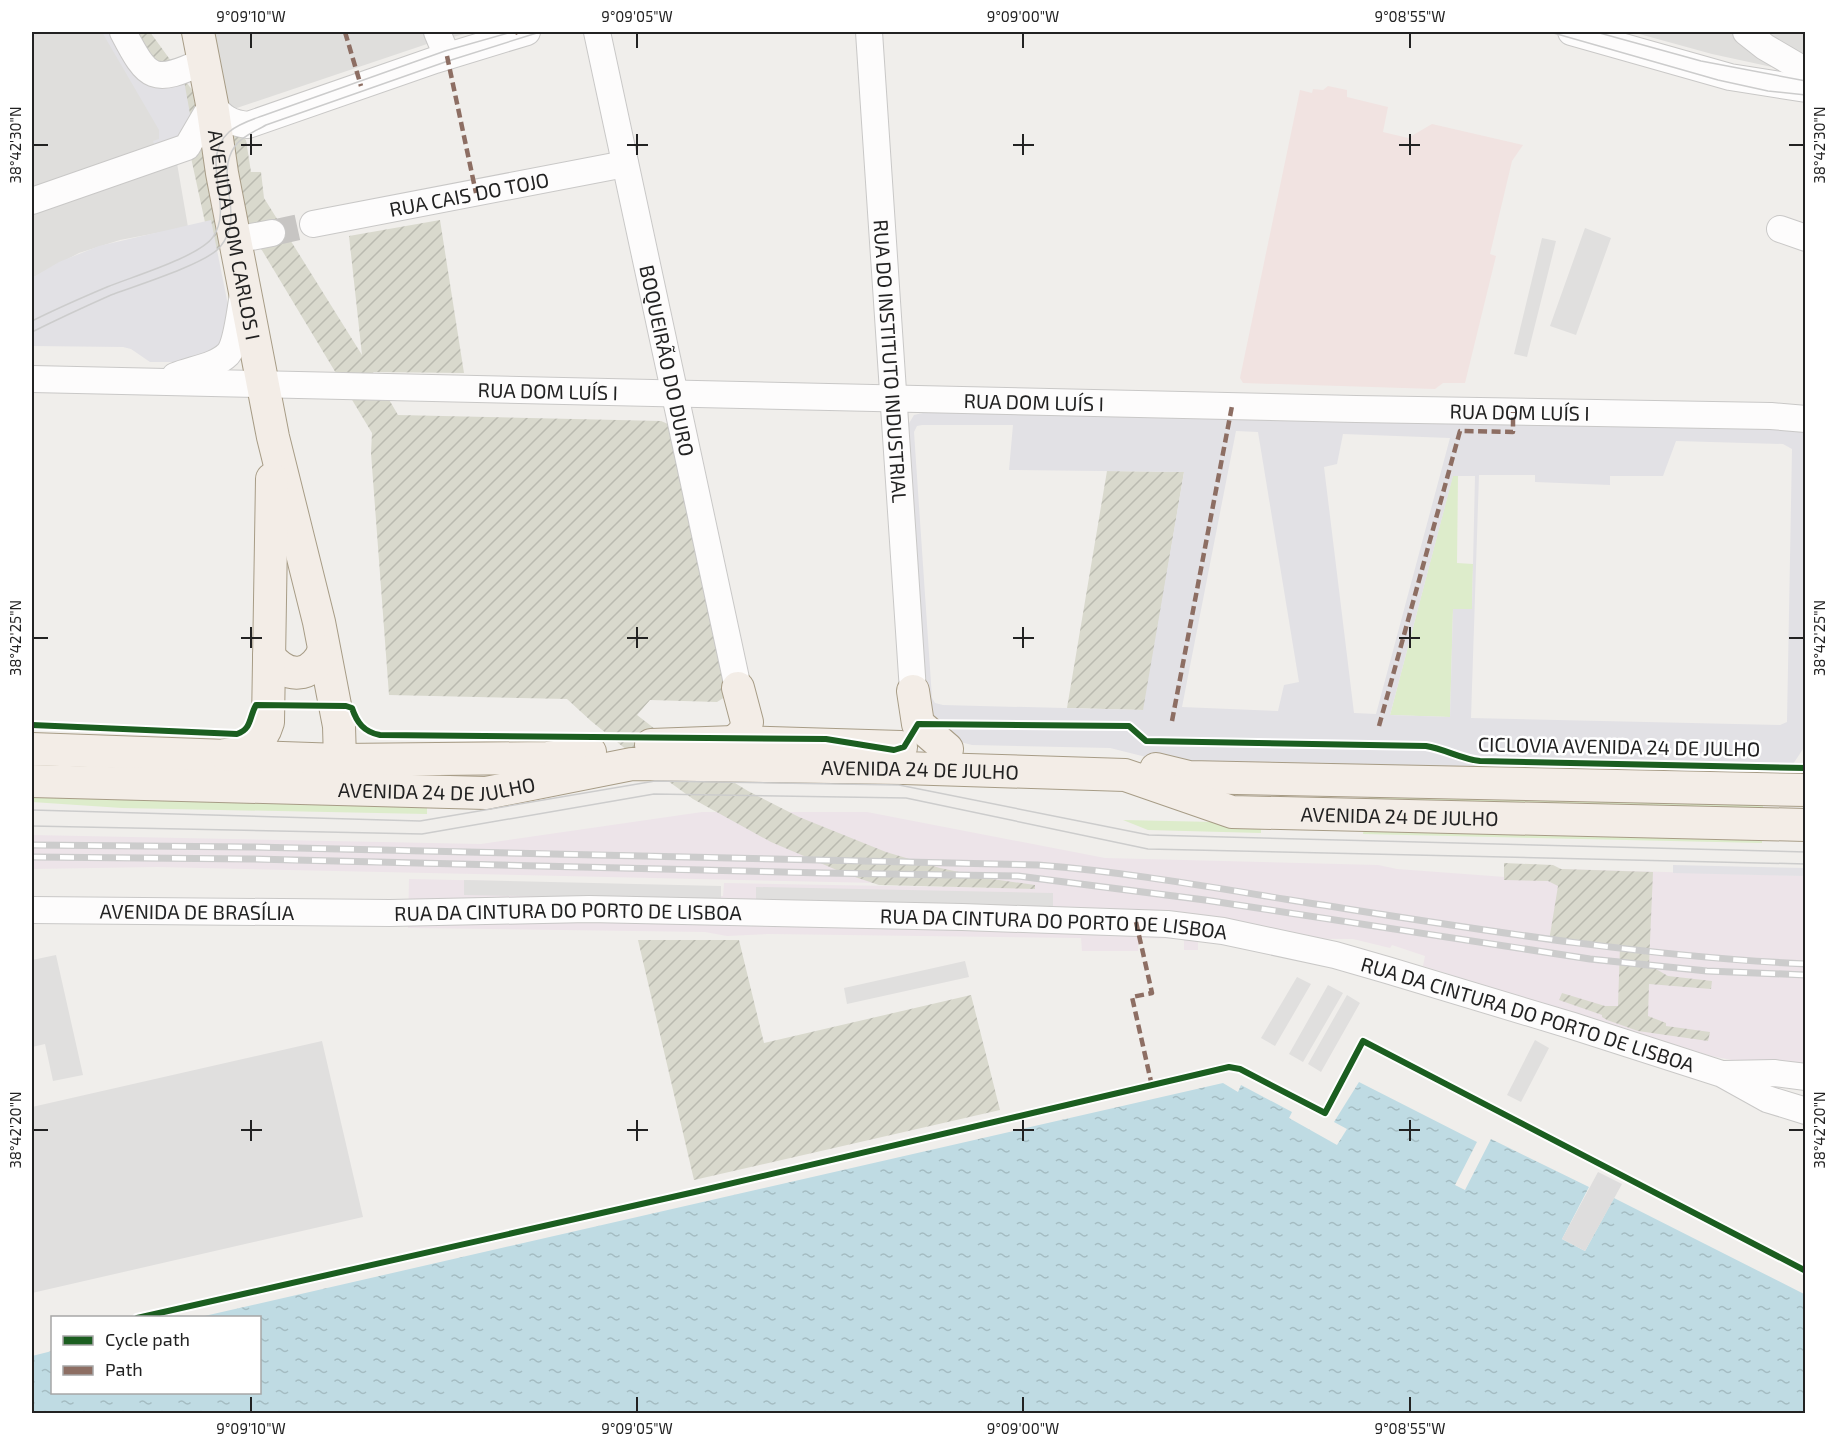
<svg xmlns="http://www.w3.org/2000/svg" width="1837" height="1445" font-family="'Exo 2',sans-serif">
<defs>
<pattern id="construction-furrows" width="10" height="10" patternUnits="userSpaceOnUse" patternTransform="scale(1.5)"><rect width="10" height="10" fill="#d9d9cd"/><path d="M-1 1l2-2M0 10L10 0M9 11l2-2" fill="none" stroke="#babab0"/></pattern>
<pattern id="water-ripples" width="26" height="14" patternUnits="userSpaceOnUse" patternTransform="scale(1.5)"><rect width="26" height="14" fill="#bfdbe3"/><path d="M2 4q2-2 4 0t4 0M15 11q2-2 4 0t4 0" fill="none" stroke="#a4bcc2"/></pattern>
</defs>
<rect width="100%" height="100%" fill="#f0eeeb"/>
<!-- residential -->
<path fill="#dfdedc" d="M32,32h75l66,108 15,87 -68,13 -41,13 -47,25z
M211,32h261l-42,11 -205,69z
M1632,32h173v41l-14,-2 -79,-17z"/>
<!-- commercial -->
<path fill="#f1e3e1" d="M1328,86l19,4v7l41,10 -5,25 25,6 24,-14 91,21 -11,16 -22,93 6,2 -31,127h-22l-8,6 -192,-6 -3,-5 60,-288 12,3 1,-4 10,1z"/>
<!-- industrial -->
<path fill="#ede4e9" d="M702,812h165l238,46 273,7 19,4 108,8 56,-8 244,7v192l-68,-7 -26,-5 -288,-90 2,-10 -33,-11 -2,3 -37,-9 -155,-1v12h-14v-11l-45,-1 -1,13h-56l-1,-13 -313,-4 -41,2 -22,-4 -297,-4 1,-49 93,2v10l221,5 1,-13 280,5 -33,-3 -814,-18 -125,2v-34l449,9z"/>
<!-- construction -->
<path fill="url(#construction-furrows)" d="M113,32h37l61,84 3,-3 32,27 5,32h10l3,26 98,157 -13,-119 91,-16 24,153 -91,-1 25,43 263,6 7,3 57,267v6l-8,5 -67,-2 -13,15 49,38 62,38 51,26 87,35 54,16 52,11 43,6v4l-156,-4 -33,-11 -75,-32 -78,-43 -50,-36 -52,-42 -24,-22 -178,-4 -18,-242 1,-20 -115,-191 -46,8 -21,-97z
M1107,471l77,1 -40,238 -77,-2z
M1504,863l49,2 8,4 92,3 -4,93 19,11 44,5 -1,8 -62,-5 -1,32 18,7v3l44,6 -2,9 -70,-10 -31,-11 -5,-3v-2l-43,-15 3,-7 43,13h13l2,-61 -71,-4 9,-55 -10,-5 -44,-1z
M638,940h101l25,103 207,-48 29,115 -306,70z"/>
<!-- grass -->
<path fill="#ddeccb" d="M1453,475h5l-1,88 16,1 -1,45h-19l-3,108 -60,-2z
M1370,792l393,8v14l-396,-8z
M32,793l395,12v9l-305,-6 -90,-6z
M1123,820l138,3v10l-113,-3z
M1364,827l398,8v8l-399,-9z"/>
<!-- parking -->
<path fill="#e0dfde" d="M1585,228l26,10 -35,97 -26,-9z
M1542,238l14,3 -29,116 -13,-3z
M464,880l257,6v14l-257,-5z
M756,887l297,6v14l-297,-6z
M56,955l27,120 -30,6 -8,-37 -13,3v-87z
M965,961l4,16 -122,27 -3,-16z
M1297,977l14,7 -36,62 -14,-8z
M1328,985l15,8 -40,69 -14,-8z
M1347,995l13,8 -39,69 -13,-8z
M1535,1040l14,8 -28,54 -14,-7z
M322,1041l41,176 -331,76v-186z"/>
<!-- plaza -->
<path fill="#e2e1e5" fill-rule="evenodd" d="M102,32h12l21,36 48,7 9,50 -1,7 -36,15 -2,-6 6,-2v-9z
M211,220l20,100 -9,26 -37,16h-35l-19,-13 -8,-2 -91,-1v-68l27,-16 40,-16z
M927,412l873,16 6,4v301l-3,16 -14,21 -5,3 -12,1 -610,-13 -52,-13 -138,-3 -12,-3 -26,-17 -9,-29 -17,-271 6,-10zM922,425h91l-4,45 175,2 -41,238 -200,-5 -8,-2 -3,-5 -18,-266 3,-6zM1236,431l22,1 41,250 -15,3 -6,26 -96,-4zM1343,434l107,4 -74,276 -22,-1 -30,-246 13,-3zM1676,441l107,3 9,5 -5,273 -7,3 -309,-7 8,-243h56v7l75,3v-9h53zM1453,476h22l-3,133h-19l-3,108 -60,-2z
M1673,865l132,3v8l-132,-3z"/>
<!-- water -->
<path fill="url(#water-ripples)" d="M1359,1082l118,60 -22,43 10,5 26,-51 98,48 -27,52 23,12 29,-53 192,97 -1,119h-1773v-58l20,-5v41h208v-74l-60,-1 1023,-234 15,9 3,-7 51,27 -3,6 48,27 10,-16 -13,-7z"/>
<!-- pier -->
<path fill="#dedddd" d="M1598,1172l24,12 -37,67 -23,-12z"/>
<g fill="none" stroke-linecap="round" stroke-linejoin="round">
<!-- minor-tunnel -->
<path stroke="#c7c5c3" stroke-width="26" stroke-dasharray="26 13" stroke-linecap="butt" d="M272,233l41,-9"/>
<defs>
<g id="minor">
<path d="M123,32c25,48 30,53 81,29"/>
<path d="M437,32l10,24"/>
<path id="s1" d="M597,32l141,656"/>
<path id="s2" d="M869,32l44,659"/>
<path d="M1571,32l159,45 76,12"/>
<path d="M1746,32l19,15 41,24"/>
<path d="M32,201l155,-54 25,-43c10,14 19,19 36,21l187,-65 92,-28"/>
<path id="s3" d="M313,224l312,-60"/>
<path d="M1780,229l26,9"/>
<path d="M235,240l37,-7"/>
<path d="M175,376c16,-7 40,-9 53,-22 9,-10 12,-45 15,-59"/>
<path id="s4" d="M32,379l1324,30 415,7 35,3"/>
<path id="s5" d="M32,910l358,3 199,-4 373,8 205,7 56,7 112,24 52,15 186,56 149,48 45,25 39,12"/>
<path d="M1725,1074l49,-1 32,4"/>
</g>
<g id="major">
<path id="s6" d="M198,32l14,72 10,69 51,264 46,185 20,104 1,34 -5,12 -7,5"/>
<path d="M269,656c18,23 42,23 55,-5"/>
<path d="M913,691l5,33 29,25"/>
<path d="M734,742l11,-10 2,-10 -9,-34"/>
<path d="M651,745l83,-3 167,5"/>
<path d="M32,749l308,11 207,-2 43,-6"/>
<path d="M226,755c21,-2 36,-12 42,-33l4,-243"/>
<path d="M1156,769l33,8 617,13"/>
<path id="s7" d="M32,781l454,12 146,-29 271,4 222,7 107,37 574,13"/>
</g>
</defs>
<!-- minor casing -->
<use href="#minor" stroke="#c9c8c7" stroke-width="28"/>
<!-- major casing -->
<use href="#major" stroke="#a79c86" stroke-width="34"/>
<!-- minor -->
<use href="#minor" stroke="#fdfcfc" stroke-width="26"/>
<!-- major -->
<use href="#major" stroke="#f3ede7" stroke-width="32"/>
<!-- tram -->
<path stroke="#ccc" stroke-width="1.5" d="M1550,32l168,48 50,11 38,4
M1596,32l105,29 105,20
M32,321c24,-12 49,-23 75,-34 24,-10 92,-30 106,-50 22,-32 -15,-77 16,-105 9,-8 22,-12 33,-16l183,-65 67,-19
M32,332c26,-13 52,-25 79,-37 24,-9 95,-31 109,-48 27,-32 -7,-70 15,-101 7,-10 21,-15 31,-21l182,-64 92,-29
M32,810l388,11 235,-40 244,4 250,50 657,17
M32,826l390,8 232,-40 252,4 242,51 658,15"/>
<defs>
<path id="rail" d="M32,845l219,2 787,18c89,7 177,23 265,37 167,26 333,54 503,62
M32,857l219,2 572,14 195,3 187,24 385,59 117,12 99,4"/>
</defs>
<!-- rail casing -->
<use href="#rail" stroke="#ccc" stroke-width="7"/>
<!-- rail -->
<use href="#rail" stroke="#fff" stroke-width="4.5" stroke-dasharray="14" stroke-linecap="butt"/>
<!-- quiet -->
<path stroke="#8d6e63" stroke-width="4.5" stroke-dasharray="9 4.5" stroke-linecap="butt" d="M345,32l16,54
M517,32l1,2
M447,56l29,137
M1172,721l60,-315
M1379,726l81,-295 53,1v-20
M1136,922l16,71 -20,4 20,89"/>
<defs>
<path id="cycleway" d="M32,725l205,9c15,-5 12,-17 19,-29l90,1 6,2c5,15 12,24 28,27l446,4 68,11 10,-3 14,-23 211,2 17,15 280,5c19,3 35,13 54,15l326,7
M137,1318l562,-127 530,-124 11,2 85,44 38,-72 443,230"/>
</defs>
<!-- cycleway casing -->
<use href="#cycleway" stroke="#fff" stroke-width="10"/>
<!-- cycleway -->
<use href="#cycleway" stroke="#1b5e20" stroke-width="6"/>
</g>
<!-- ticks -->
<path fill="none" stroke="#222" stroke-width="2" d="M251,33v15M637,33v15M1023,33v15M1410,33v15M251,134v21M637,134v21M1023,134v21M1410,134v21M33,145h15M241,145h21M627,145h21M1013,145h21M1399,145h21M1789,145h15M251,627v21M637,627v21M1023,627v21M1410,627v21M33,638h15M241,638h21M627,638h21M1013,638h21M1399,638h21M1789,638h15M251,1120v21M637,1120v21M1023,1120v21M1410,1120v21M33,1130h15M241,1130h21M627,1130h21M1013,1130h21M1399,1130h21M1789,1130h15M251,1397v15M637,1397v15M1023,1397v15M1410,1397v15"/>
<g text-anchor="middle" dominant-baseline="central" stroke-width="5" stroke-linejoin="round" paint-order="stroke">
<!-- street labels -->
<g font-size="20" fill="#222" stroke="#fff">
<text stroke="none"><textPath href="#s3" startOffset="159">RUA CAIS DO TOJO</textPath></text>
<text stroke="none"><textPath href="#s6" startOffset="206">AVENIDA DOM CARLOS I</textPath></text>
<text stroke="none"><textPath href="#s1" startOffset="336">BOQUEIRÃO DO DURO</textPath></text>
<text stroke="none"><textPath href="#s2" startOffset="330">RUA DO INSTITUTO INDUSTRIAL</textPath></text>
<text stroke="none"><textPath href="#s4" startOffset="516">RUA DOM LUÍS I</textPath></text>
<text stroke="none"><textPath href="#s4" startOffset="1002">RUA DOM LUÍS I</textPath></text>
<text stroke="none"><textPath href="#s4" startOffset="1488">RUA DOM LUÍS I</textPath></text>
<text transform="translate(1619 746) rotate(1)">CICLOVIA AVENIDA 24 DE JULHO</text>
<text stroke="none"><textPath href="#s7" startOffset="891">AVENIDA 24 DE JULHO</textPath></text>
<text stroke="none"><textPath href="#s7" startOffset="405">AVENIDA 24 DE JULHO</textPath></text>
<text stroke="none"><textPath href="#s7" startOffset="1377">AVENIDA 24 DE JULHO</textPath></text>
<text stroke="none"><textPath href="#s5" startOffset="165">AVENIDA DE BRASÍLIA</textPath></text>
<text stroke="none"><textPath href="#s5" startOffset="536">RUA DA CINTURA DO PORTO DE LISBOA</textPath></text>
<text stroke="none"><textPath href="#s5" startOffset="1022">RUA DA CINTURA DO PORTO DE LISBOA</textPath></text>
<text stroke="none"><textPath href="#s5" startOffset="1508">RUA DA CINTURA DO PORTO DE LISBOA</textPath></text>
</g>
</g>
<!-- border -->
<rect width="1837" height="1445" fill="none" stroke="#ffffff" stroke-width="66"/>
<!-- legend -->
<rect x="51" y="1316" width="210" height="78" fill="#ffffff" stroke="#a7a7a7" stroke-width="1.5"/>
<rect x="63" y="1336" width="30" height="9" fill="#1b5e20" stroke="#a7a7a7" stroke-width="1.5"/>
<text x="105" y="1346" font-size="18" fill="#222222">Cycle path</text>
<rect x="63" y="1366" width="30" height="9" fill="#8d6e63" stroke="#a7a7a7" stroke-width="1.5"/>
<text x="105" y="1376" font-size="18" fill="#222222">Path</text>
<rect x="33" y="33" width="1771" height="1379" fill="none" stroke="#222" stroke-width="2"/>
<g font-size="15" text-anchor="middle" fill="#222">
<text x="251" y="22">9°09'10"W</text>
<text x="637" y="22">9°09'05"W</text>
<text x="1023" y="22">9°09'00"W</text>
<text x="1410" y="22">9°08'55"W</text>
<text transform="translate(16 145) rotate(-90)" y="5">38°42'30"N</text>
<text transform="translate(1820 145) rotate(-90)" y="5">38°42'30"N</text>
<text transform="translate(16 638) rotate(-90)" y="5">38°42'25"N</text>
<text transform="translate(1820 638) rotate(-90)" y="5">38°42'25"N</text>
<text transform="translate(16 1130) rotate(-90)" y="5">38°42'20"N</text>
<text transform="translate(1820 1130) rotate(-90)" y="5">38°42'20"N</text>
<text x="251" y="1434">9°09'10"W</text>
<text x="637" y="1434">9°09'05"W</text>
<text x="1023" y="1434">9°09'00"W</text>
<text x="1410" y="1434">9°08'55"W</text>
</g>
</svg>
